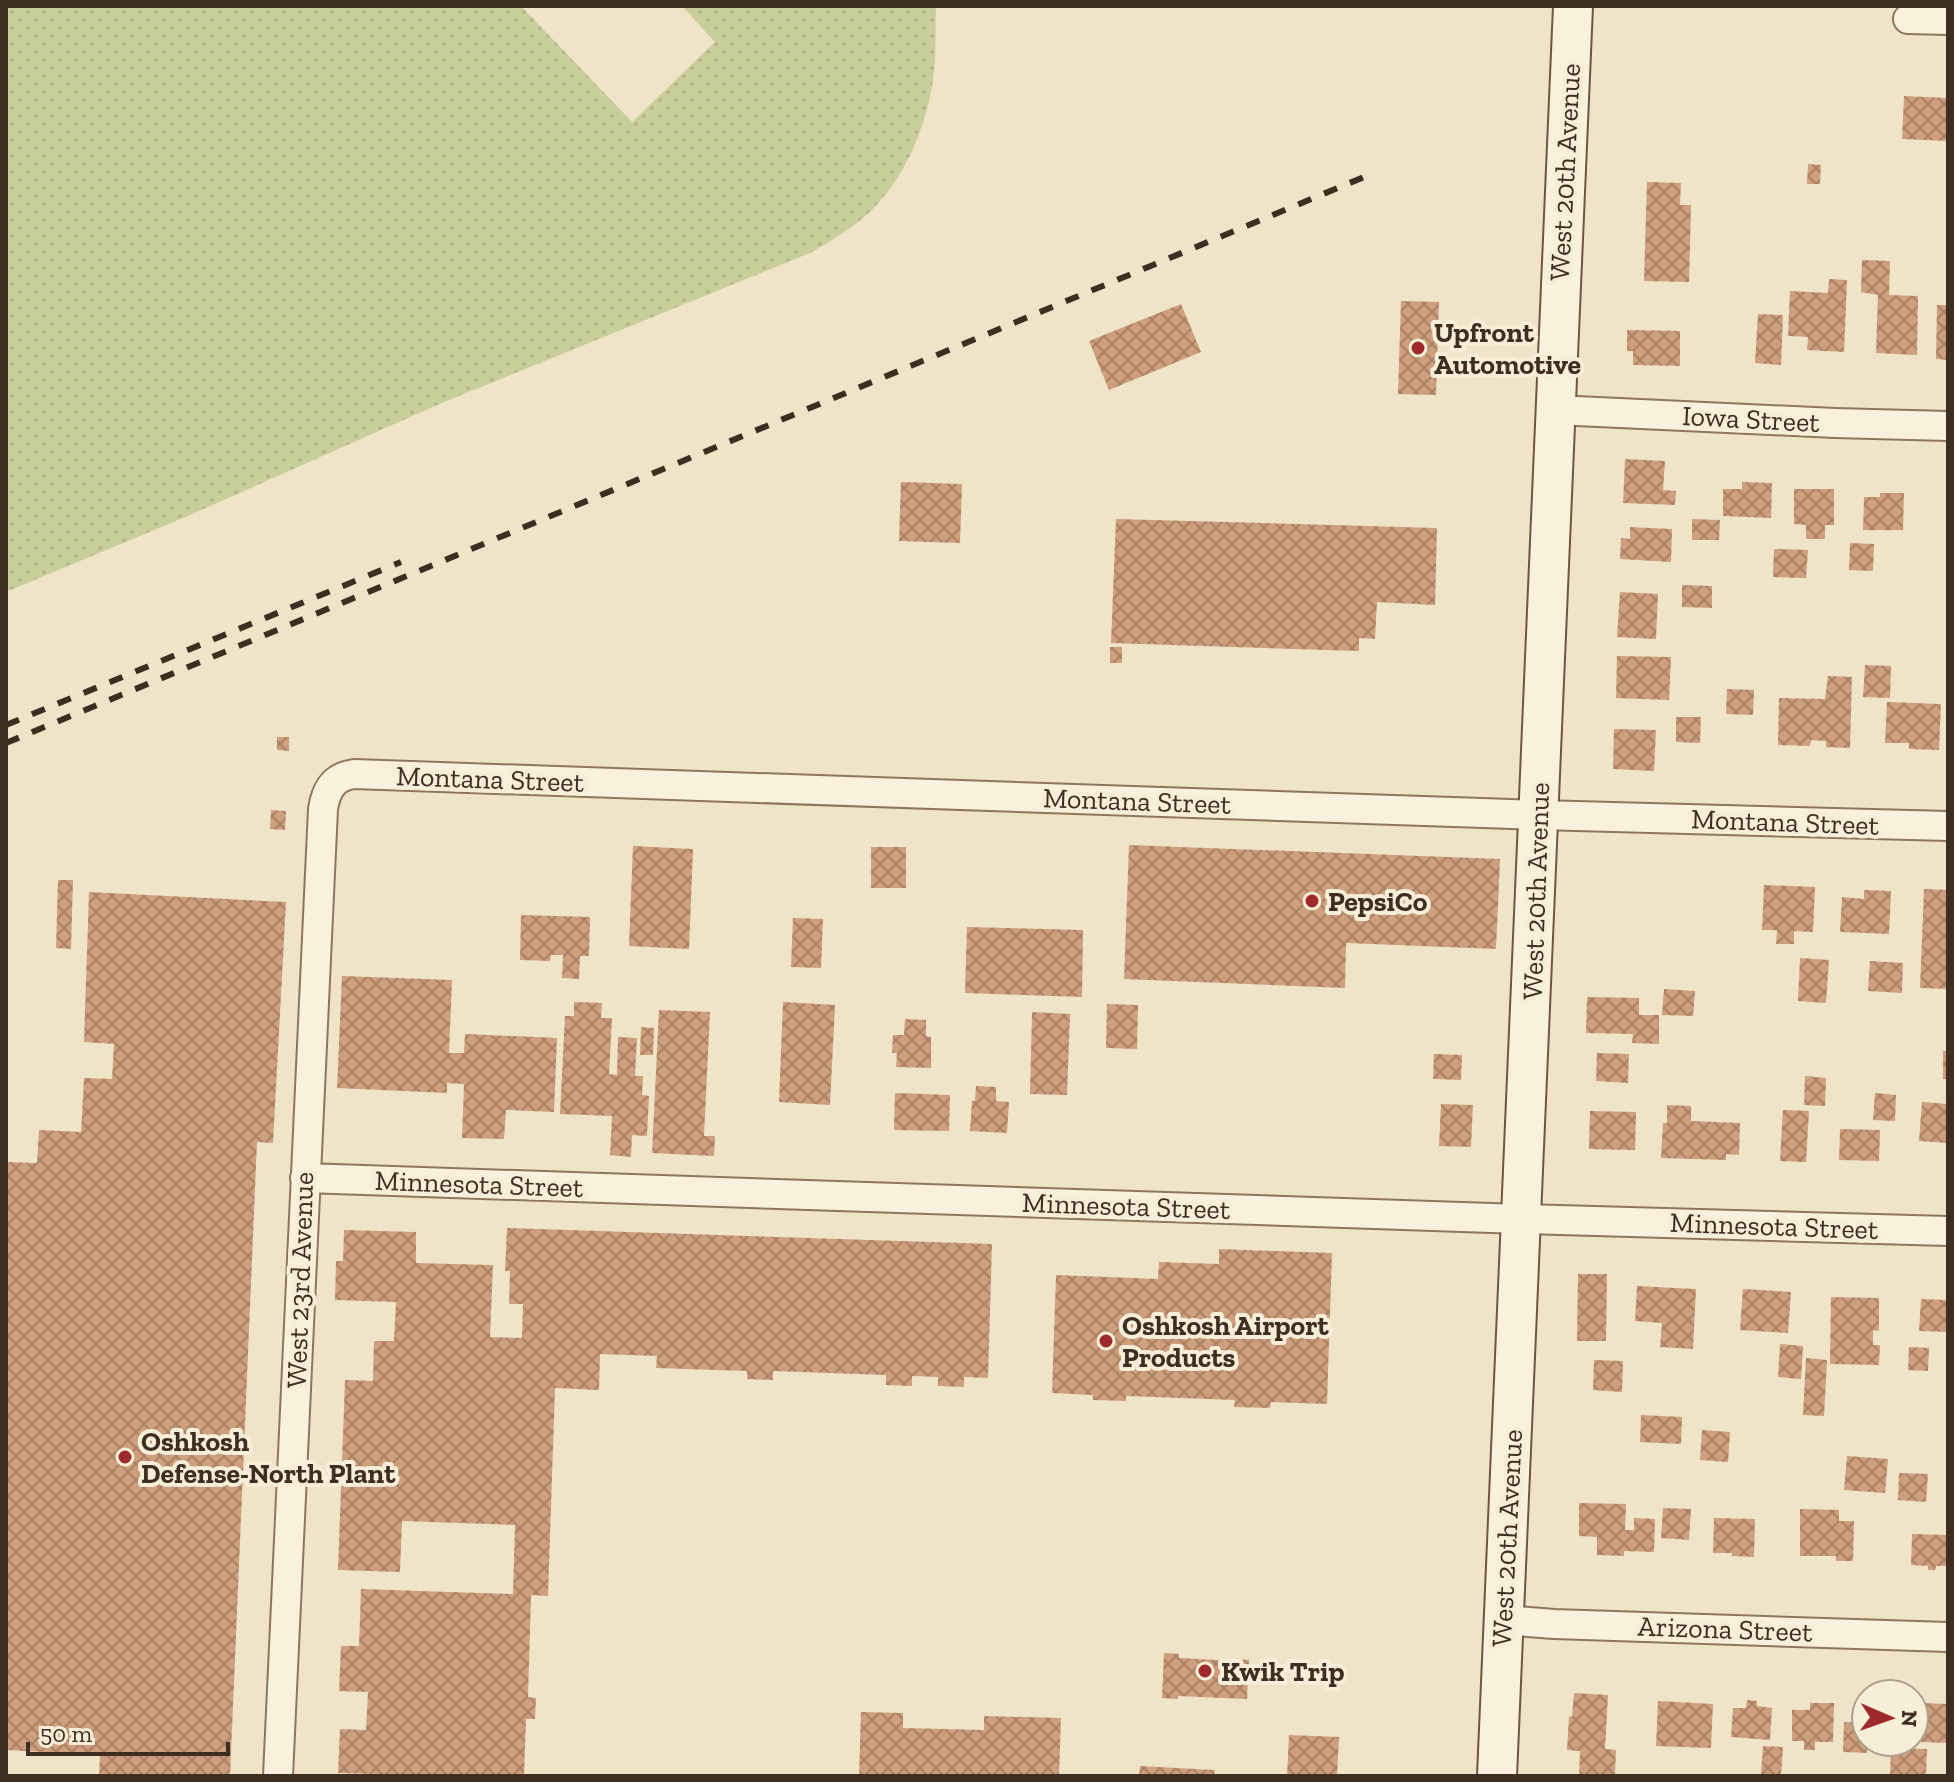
<svg xmlns="http://www.w3.org/2000/svg" width="1954" height="1782" font-family="'Zilla Slab',serif">
<defs>
<pattern id="grass-dots" width="8" height="8" patternUnits="userSpaceOnUse" patternTransform="scale(2)"><rect width="8" height="8" fill="#c9cf9b"/><path d="M2 2h.1M6 6h.1" fill="none" stroke="#aeb285" stroke-width="1.8" stroke-linecap="round"/></pattern>
<pattern id="building-cross-hatch" width="8" height="8" patternUnits="userSpaceOnUse" patternTransform="scale(2)"><rect width="8" height="8" fill="#cf9f7d"/><path d="M0 0l8 8M0 8l8-8" fill="none" stroke="#a98266"/></pattern>
</defs>
<rect width="100%" height="100%" fill="#f0e4c8"/>
<!-- grass -->
<path fill="url(#grass-dots)" d="M6,6h515l111,116 83,-80 -33,-36h254c-1,28 1,58 -5,86 -9,44 -28,87 -60,119 -18,17 -40,30 -61,42l-366,149 -254,113 -184,77z"/>
<!-- building -->
<path fill="url(#building-cross-hatch)" d="M1904,96l44,2v43l-46,-2z
M1808,164l13,1 -1,19h-13z
M1647,182l34,1 -1,22h11l-2,77 -45,-1z
M1862,260l28,1 -1,34 29,1 -1,59 -41,-2 2,-58 -17,-3z
M1829,279l18,1 -3,72 -37,-2 1,-13 -20,-1 2,-45 38,2z
M1401,301l38,1 -3,93 -38,-1z
M1181,304l20,48 -92,38 -20,-49z
M1937,305h11v55l-12,-1z
M1758,314l25,1 -2,50 -26,-2z
M1627,330l53,1v35l-47,-1v-14h-6z
M1625,459l40,2 -2,29 13,1 -1,14 -52,-2z
M901,482l61,2 -2,59 -61,-2z
M1742,482l30,1 -1,35 -48,-2v-27h19z
M1794,489h40v36h-9v14h-19v-14l-12,-1z
M1880,493h24l-1,37h-40l1,-33h16z
M1116,519l321,9 -2,77 -58,-3 -2,37 -16,-1v13l-248,-8z
M1692,519l28,1 -1,20h-27z
M1630,527l42,2 -1,33 -51,-3 1,-21 9,1z
M1850,543l24,1 -1,27 -24,-1z
M1774,549l34,1 -2,28 -33,-1z
M1682,585l30,1v22l-30,-1z
M1620,592l38,2 -2,45 -39,-2z
M1110,647h12v16h-12z
M1617,656l54,1 -2,43 -53,-2z
M1865,665l26,1 -1,32 -27,-1z
M1828,676l24,1 -2,71 -24,-1v-6l-15,-1 -1,6 -32,-1 1,-47 46,1z
M1727,689l27,1 -1,25 -27,-1z
M1887,702l54,2 -2,46 -30,-1v-6h-24z
M1676,717h25l-1,26 -24,-1z
M1614,729l42,1 -2,41 -41,-2z
M277,737h12v14l-12,-1z
M271,810l15,1 -1,19 -15,-1z
M1129,845l371,14 -4,90 -150,-6 -1,45 -221,-9z
M633,846l60,3 -4,100 -60,-3z
M871,847h35v41h-35z
M58,880h15l-2,69 -15,-1z
M1764,885l51,2 -2,45 -19,-1v13h-18l1,-14h-15z
M1924,889l24,1v99l-28,-1z
M1864,890l27,1 -2,43 -49,-2 2,-35 22,2z
M89,892l197,10 -13,241 -16,-1 -27,634h-131l1,-21 -94,-5v-588l31,1 2,-33 42,2 3,-54 28,1 2,-35 -30,-2z
M521,915l69,2 -1,39h-9l-1,23 -17,-1 1,-23h-12l-1,6 -30,-1z
M793,918l30,1 -2,49 -30,-1z
M967,927l116,3 -1,67 -117,-4z
M1800,958l29,2 -3,43 -28,-2z
M1870,961l33,2 -1,30 -34,-2z
M342,976l110,4 -3,73h15l1,-19 92,4 -3,74 -48,-2 -2,29 -42,-1 2,-54 -17,-1v10l-110,-5z
M1664,989l31,2 -2,25 -31,-1z
M1587,997l52,1v17h20v29l-27,-1 1,-9 -47,-1z
M574,1002l28,1 -1,15h11l-3,56 8,1 1,-38 19,1 -2,38h8l-1,19 7,1 -2,40 -15,-1 -1,22 -21,-2 2,-39 -52,-2 5,-98h9z
M783,1002l52,3 -5,100 -51,-3z
M1107,1004l31,1 -1,44 -31,-1z
M659,1010l51,2 -6,124h11l-1,20 -62,-3z
M1032,1012l38,2 -3,81 -37,-1z
M905,1019l21,1v16l5,1v31l-35,-1 1,-14h-5l1,-18h11z
M641,1027l13,1 -1,27h-13z
M1943,1051h5v28h-5z
M1597,1053l32,1 -1,29 -32,-2z
M1434,1054l28,1 -1,25 -28,-1z
M1805,1076l21,2 -1,28 -21,-1z
M976,1086l20,1v14l13,1 -2,31 -37,-2 2,-30h3z
M895,1093l55,2 -1,36 -55,-1z
M1875,1093l21,2 -1,26 -22,-1z
M1922,1102l26,2v39l-29,-2z
M1441,1104l32,1 -2,42 -32,-1z
M1667,1105l24,1v15l49,2 -1,32 -13,-1v6l-65,-2 2,-35h4z
M1783,1110l26,1 -3,51 -26,-1z
M1590,1111l46,1 -1,38 -46,-1z
M1840,1129l40,1 -1,31 -40,-1z
M507,1228l485,16 -4,134 -24,-1v10l-26,-1v-9l-26,-1v10l-26,-1v-10l-113,-4v9l-26,-1v-8l-91,-3 1,-12 -57,-2 -1,36 -44,-2 -7,208 -17,-1 -3,102 8,1 -1,21h-9l-2,57h-149v-2l-37,-1 2,-44 26,1 2,-38 -29,-1 2,-45h18l2,-57 152,5 2,-69 -113,-4 -2,51 -62,-2 7,-190 28,1 1,-40h20l2,-39 -61,-2 1,-39h7l1,-31 72,2v31l77,2 -3,72 32,1 1,-34h-14l1,-33h-5z
M1219,1249l113,4 -5,151 -56,-2 -1,6 -36,-1 1,-7 -109,-4v5l-33,-1v-5l-41,-2 4,-118 102,4 1,-17 60,2z
M1578,1274h29l-1,67h-29z
M1637,1286l59,3 -3,60 -33,-2 2,-24 -27,-2z
M1743,1289l48,3 -3,41 -48,-3z
M1831,1297l48,1v33l-6,-1v15h7l-1,20 -49,-1z
M1921,1299l27,1v32l-29,-1z
M1780,1344l23,2 -2,33 -23,-2z
M1909,1347l20,1 -1,23 -20,-1z
M1806,1358l21,2 -3,56 -21,-1z
M1594,1360l29,1 -1,31 -29,-2z
M1641,1415l41,2 -1,27 -41,-2z
M1702,1430l28,2 -2,30 -28,-2z
M1847,1456l41,3 -3,34 -41,-3z
M1899,1473l29,1 -2,28 -28,-2z
M1579,1503l47,1 -1,26h9v-12l21,1 -1,33 -30,-1v5l-27,-1v-18l-18,-1z
M1663,1508l28,1 -2,31 -28,-2z
M1800,1509l39,1v11h15l-1,40h-17v-5h-36z
M1714,1518l41,1 -1,38 -22,-1v-3h-19z
M1912,1534l36,1v31h-12l-1,4h-7v-4l-17,-1z
M1164,1653l15,1v4l56,3v-2l14,1 -2,39 -69,-3v3l-16,-1z
M1574,1693l34,2 -3,54 11,1 -1,26h-36l1,-25 -13,-1 2,-34 3,1z
M1747,1700l10,1v5l15,2 -2,32 -39,-3 2,-29h13z
M1658,1701l55,3 -2,44 -55,-2z
M1810,1703h24l-1,39h-18v8h-11v-9h-12v-31h18z
M1923,1703l25,1v39l-27,-1z
M861,1712l42,1v15l81,2v-14l77,2 -2,58h-200z
M1844,1722l22,1 1,30 -24,-1z
M1289,1735l50,2 -2,39h-50z
M1763,1746l20,1 -2,28 -20,-1z
M1891,1748l36,1 -1,27h-36z
M1140,1766l75,4 -1,6h-75z"/>
<g fill="none" stroke-linecap="round" stroke-linejoin="round">
<defs>
<path id="minor" d="M1908,19l40,1
M1555,410l280,13 113,3
M305,1178l1216,41 427,12
M1503,1620l51,4 394,13
M278,1776l45,-967c3,-19 10,-32 31,-35l1185,41 409,11"/>
<path id="secondary" d="M1497,1776l76,-1770"/>
</defs>
<!-- minor casing -->
<use href="#minor" stroke="#8d765c" stroke-width="32"/>
<!-- secondary casing -->
<use href="#secondary" stroke="#6f573f" stroke-width="42"/>
<!-- minor -->
<use href="#minor" stroke="#faf1dc" stroke-width="28"/>
<!-- secondary -->
<use href="#secondary" stroke="#faf1dc" stroke-width="38"/>
<!-- rail -->
<path stroke="#3d2e20" stroke-width="6" stroke-dasharray="14 14" stroke-linecap="butt" d="M6,725l395,-163
M6,743l1358,-566"/>
</g>
<!-- markers -->
<g fill="#9e2a2b" stroke="#f7eed8" stroke-width="3">
<circle cx="1418" cy="348" r="8"/>
<circle cx="1312" cy="901" r="8"/>
<circle cx="1106" cy="1341" r="8"/>
<circle cx="125" cy="1457" r="8"/>
<circle cx="1205" cy="1671" r="8"/>
</g>
<g text-anchor="middle" dominant-baseline="central" stroke-width="8" stroke-linejoin="round" paint-order="stroke">
<!-- street labels -->
<g font-size="28" fill="#3d2e20" stroke="#f7eed8">
<text transform="translate(1565 172) rotate(-87)">West 20th Avenue</text>
<text transform="translate(1751 419) rotate(3)">Iowa Street</text>
<text transform="translate(490 779) rotate(2)">Montana Street</text>
<text transform="translate(1137 801) rotate(2)">Montana Street</text>
<text transform="translate(1785 822) rotate(2)">Montana Street</text>
<text transform="translate(1536 891) rotate(-88)">West 20th Avenue</text>
<text transform="translate(479 1184) rotate(2)">Minnesota Street</text>
<text transform="translate(1126 1206) rotate(2)">Minnesota Street</text>
<text transform="translate(1774 1226) rotate(2)">Minnesota Street</text>
<text transform="translate(300 1280) rotate(-88)">West 23rd Avenue</text>
<text transform="translate(1507 1538) rotate(-87)">West 20th Avenue</text>
<text transform="translate(1725 1629) rotate(2)">Arizona Street</text>
</g>
<!-- poi labels -->
<g font-size="28" font-weight="bold" fill="#3d2e20" stroke="#f7eed8" text-anchor="start">
<text x="1434" y="332">Upfront<tspan x="1434" dy="32">Automotive</tspan></text>
<text x="1328" y="901">PepsiCo</text>
<text x="1122" y="1325">Oshkosh Airport<tspan x="1122" dy="32">Products</tspan></text>
<text x="141" y="1441">Oshkosh<tspan x="141" dy="32">Defense-North Plant</tspan></text>
<text x="1221" y="1671">Kwik Trip</text>
</g>
</g>
<!-- border -->
<rect width="1954" height="1782" fill="none" stroke="#3d2e20" stroke-width="16"/>
<!-- north arrow -->
<g transform="translate(1890 1718) rotate(92)"><circle r="38" fill="#f7eed8" stroke="#ada18e" stroke-width="2"/>
<path d="M0-6L14 30L0 20L-14 30Z" fill="#9e2a2b"/>
<text y="-12" font-size="22" font-weight="bold" text-anchor="middle" fill="#3d2e20">N</text>
</g>
<!-- scale -->
<path d="M28 1742v12h200v-12" fill="none" stroke="#3d2e20" stroke-width="4"/>
<text x="40" y="1742" font-size="24" fill="#3d2e20" stroke="#f7eed8" stroke-width="6" paint-order="stroke">50 m</text>
</svg>
